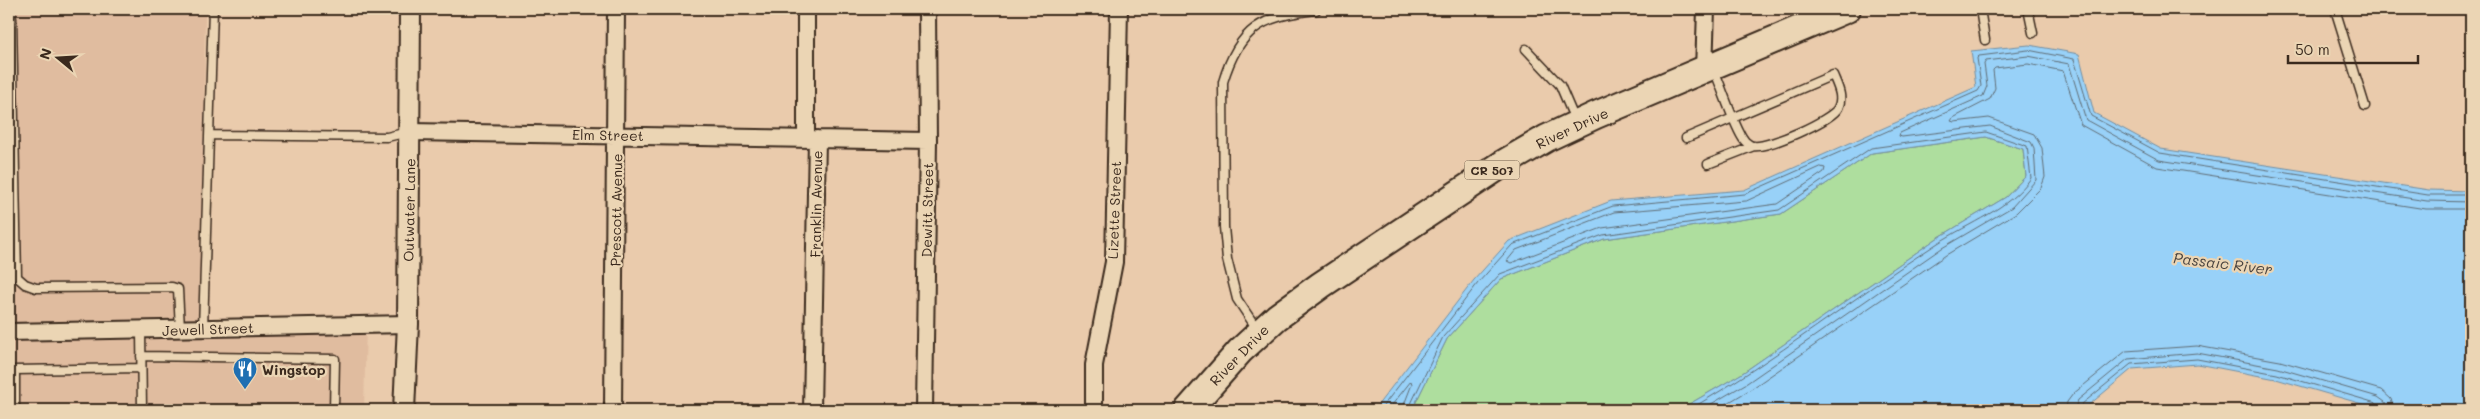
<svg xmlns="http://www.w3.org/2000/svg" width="2480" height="419" font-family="Mali,sans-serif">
<rect width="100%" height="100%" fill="#eacbac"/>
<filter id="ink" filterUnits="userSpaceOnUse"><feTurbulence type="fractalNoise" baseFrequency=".02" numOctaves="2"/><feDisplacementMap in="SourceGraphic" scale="10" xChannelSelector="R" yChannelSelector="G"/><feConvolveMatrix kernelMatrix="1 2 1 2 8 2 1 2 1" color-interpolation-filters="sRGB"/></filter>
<g filter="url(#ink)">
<!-- built -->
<path fill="#e0bc9f" d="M9,9h196l-3,311 164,3 -2,87h-355z"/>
<!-- green -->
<path fill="#aede9e" stroke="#74845e" d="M1986,137l37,12 3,27 -20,21 -70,42 -195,135 -62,36h-267l35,-71 54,-60 103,-40 177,-25 91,-61z"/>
<!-- water -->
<path fill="#98d1f8" stroke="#738ea1" d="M2029,45l50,9 15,59 67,36 268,41 42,1v219h-88l-107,-31 -78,-15 -66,5 -49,41h-404l62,-36 195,-135 70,-42 20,-21 -3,-27 -37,-12 -114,16 -91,61 -177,25 -103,40 -54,60 -35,71h-38l100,-130 35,-39 102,-40 133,-11 232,-103 -5,-36z"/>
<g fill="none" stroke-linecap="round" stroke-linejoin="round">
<!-- shore -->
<path stroke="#606d75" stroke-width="1" d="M1821,167l4,1 -1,4 -47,32 -175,24 -91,35 -4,-2 9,-11 98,-38 132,-11z
M1380,410l98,-127 34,-38 101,-39 132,-12 233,-103 3,-5 -4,-28 2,-2 49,-6 46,9 17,57 69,37 268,42h43
M1388,410l23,-29 1,3 -10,26
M1408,410l35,-73 57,-63 103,-39 176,-25 92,-62 115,-16 41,14 4,32c-22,31 -62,45 -93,65 -84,54 -162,116 -249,167
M1701,410l46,-27 195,-135 70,-41 24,-27 -2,-32 -3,-6 -41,-16 -88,11 -3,-1 1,-3 83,-37 4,-10 -3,-22 2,-3 42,-5 41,8 17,56 73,40 268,41 44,1
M1716,410l35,-21 195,-134 70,-42 25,-25 4,-11 -3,-29 -8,-14 -45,-16 -35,4 -3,-1 2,-3 37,-19 5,-11 -2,-18 2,-2 33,-4 35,7 18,54 76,42 269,42h45
M2066,410l1,-8 6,-8 53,-43 71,-5 83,15 101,29 10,9 3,11
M2074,410l4,-10 50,-41 69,-6 81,15 100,29 7,5 2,8
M2080,410l2,-6 49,-40 66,-5 80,15 99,29 4,7"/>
<defs>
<path id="service" d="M1980,9l5,31
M2028,9l5,24
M2335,9l30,97
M12,18l5,259 8,7 11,4 136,-1 6,2 2,40
M1526,49l34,36 15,35
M210,135l177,2 21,-5
M1686,138l147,-63c4,10 11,22 5,33 -6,12 -71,41 -85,38 -2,0 -8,-4 -9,-6 -9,-11 -23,-55 -30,-70
M1708,164l46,-18
M203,329l10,-320
M1257,329l-20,-30 -10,-40 -3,-32 -1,-145c16,-54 39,-66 93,-72
M141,331l1,79
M141,356l194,3 -1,51
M15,410v-40l126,-2"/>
<path id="minor" d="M806,9v130
M1704,71l2,-62
M410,132l518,9
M9,332l399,-8
M613,410l3,-401
M812,410l5,-271
M924,410l4,-269 -1,-132
M1094,410v-45l20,-103 5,-253"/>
<path id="tertiary" d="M404,410l4,-86 2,-315"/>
<path id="primary" d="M1188,410l52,-59 37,-34 44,-32 183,-122 43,-25 49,-23 251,-106"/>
</defs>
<!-- service casing -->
<use href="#service" stroke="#3b2a1e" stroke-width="11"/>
<!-- minor casing -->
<use href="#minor" stroke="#3b2a1e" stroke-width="20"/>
<!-- tertiary casing -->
<use href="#tertiary" stroke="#3b2a1e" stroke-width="24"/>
<!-- primary casing -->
<use href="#primary" stroke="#3b2a1e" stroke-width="30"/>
<!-- service -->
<use href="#service" stroke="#ebd5b4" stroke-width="8"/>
<!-- minor -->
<use href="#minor" stroke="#ebd5b4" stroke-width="16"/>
<!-- tertiary -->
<use href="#tertiary" stroke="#ebd5b4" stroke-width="20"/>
<!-- primary -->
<use href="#primary" stroke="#ebd5b4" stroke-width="26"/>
</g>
</g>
<!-- icons -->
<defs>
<symbol id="restaurant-pin" viewBox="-11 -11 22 30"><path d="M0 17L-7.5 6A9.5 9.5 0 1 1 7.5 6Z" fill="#1f6fb2" stroke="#ebd5b4"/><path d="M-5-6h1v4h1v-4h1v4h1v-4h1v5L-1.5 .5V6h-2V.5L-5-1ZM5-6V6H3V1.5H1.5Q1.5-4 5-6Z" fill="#fff"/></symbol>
</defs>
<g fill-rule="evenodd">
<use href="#restaurant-pin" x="231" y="355" width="28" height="38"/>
</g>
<g text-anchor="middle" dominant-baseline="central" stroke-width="4.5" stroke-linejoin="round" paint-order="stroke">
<!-- shield labels -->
<rect fill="#ebd5b4" stroke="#705d4b" stroke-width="1" x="1464.5" y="160.5" width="55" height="19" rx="4"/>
<g font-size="12" font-weight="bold" fill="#3b2a1e">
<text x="1492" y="170">CR 507</text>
</g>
<!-- street labels -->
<g font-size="14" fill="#3b2a1e" stroke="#ebd5b4">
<text transform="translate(1572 128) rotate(-25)">River Drive</text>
<text transform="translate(608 135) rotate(1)">Elm Street</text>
<text transform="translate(816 204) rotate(-89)">Franklin Avenue</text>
<text transform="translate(409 210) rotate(-89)">Outwater Lane</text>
<text transform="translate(616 210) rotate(-89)">Prescott Avenue</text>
<text transform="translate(927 210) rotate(-89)">Dewitt Street</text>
<text transform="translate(1114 210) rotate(-88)">Lizette Street</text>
<text transform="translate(208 329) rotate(-2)">Jewell Street</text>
<text transform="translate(1239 355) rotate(-46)">River Drive</text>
</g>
<!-- poi labels -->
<g font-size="14" font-weight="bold" fill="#3b2a1e" stroke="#ebd5b4" text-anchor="start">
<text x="262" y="369">Wingstop</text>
</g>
<!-- water labels -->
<g font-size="15" font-style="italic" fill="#49433f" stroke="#ebd5b4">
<text transform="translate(2223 263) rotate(7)">Passaic River</text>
</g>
</g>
<!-- margin -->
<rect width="2480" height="419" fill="none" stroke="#ebd5b4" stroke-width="30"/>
<rect x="15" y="15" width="2450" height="389" fill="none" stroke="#3b2a1e" stroke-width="2" filter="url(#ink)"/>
<!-- north arrow -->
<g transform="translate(58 58) rotate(288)" stroke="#ebd5b4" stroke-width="4" paint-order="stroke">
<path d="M0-4L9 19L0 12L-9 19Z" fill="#3b2a1e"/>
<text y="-8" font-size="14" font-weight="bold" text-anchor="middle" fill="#3b2a1e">N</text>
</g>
<!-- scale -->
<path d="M2288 55v8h130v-8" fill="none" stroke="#3b2a1e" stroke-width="2.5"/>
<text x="2295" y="55" font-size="15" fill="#3b2a1e" stroke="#ebd5b4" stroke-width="4" paint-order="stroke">50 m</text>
</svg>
